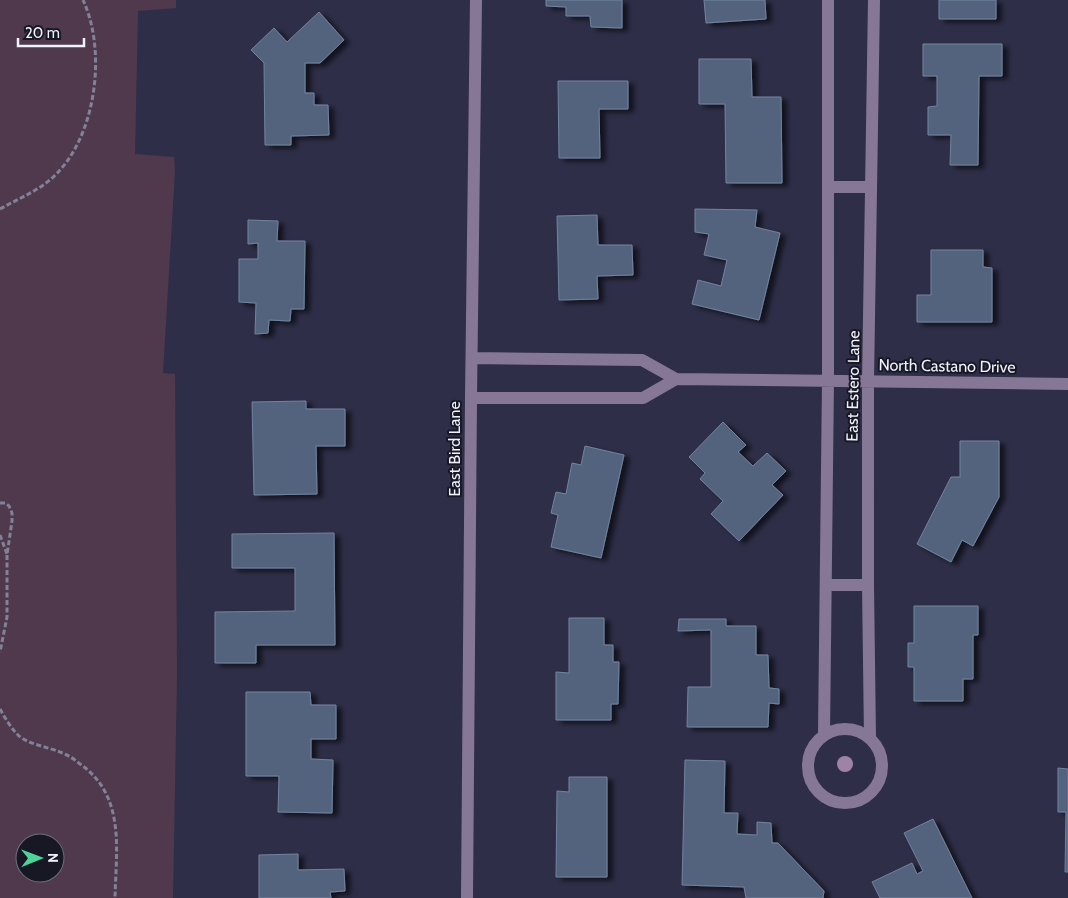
<svg xmlns="http://www.w3.org/2000/svg" width="1068" height="898" font-family="Cabin,sans-serif">
<defs>
<filter id="shadow"><feDropShadow dx="5.5" dy="3" stdDeviation="2.5" flood-color="#0009"/></filter>
</defs>
<rect width="100%" height="100%" fill="#2e2e48"/>
<!-- green -->
<path fill="#50394d" fill-rule="evenodd" d="M0,0h176v8l-38,3 -3,143 39,3 1,14 -12,202 12,1 2,300 -4,224h-173zM25,843h30v30h-30z"/>
<!-- building -->
<path fill="#53647e" stroke="#72839f" filter="url(#shadow)" d="M546,0h76v28l-31,-1 -1,-11h-24v-9l-20,-1z
M704,0h61l1,19 -60,4z
M939,0h57v19h-57z
M319,12l25,28 -24,23h-15v30h9v12h14l1,30 -38,1v9h-26l-1,-82 -13,-13 23,-22 13,14z
M923,44h79v32h-23l-1,89h-28l1,-30h-23v-28l9,-1v-30h-14z
M699,59h52l1,38h29l1,86h-56l-1,-79h-26z
M558,81h70v28h-29l1,49h-41z
M695,209l62,1 -2,17 25,6 -21,87 -67,-16 6,-24 23,6 6,-26 -23,-5 5,-21 -14,-2z
M597,215l1,30h34l1,30 -36,1 1,23 -39,1 -2,-84z
M248,220l30,1 -1,20h28l-1,68h-13l-1,12 -21,-1 -1,13 -13,1 1,-31 -17,-1v-43h19v-16l-10,1z
M931,250h52v17l9,1v54h-75v-27h14z
M306,401v8h39v37h-29l1,48 -63,1 -2,-93z
M723,422l23,23 -8,7 15,14 14,-13 19,18 -14,14 11,10 -44,46 -28,-27 12,-13 -23,-22 5,-6 -16,-16z
M960,441h39v56l-26,49 -11,-6 -11,22 -34,-18 34,-67h9z
M585,446l39,9 -23,103 -50,-11 7,-32 -7,-2 5,-21 10,2 6,-31 9,2z
M334,533l1,112h-79v18h-41v-51l80,-1v-43h-63v-34z
M914,606h64v29h-5v44h-10v22h-49v-34h-6v-24h6z
M569,618h35v27h9v17h6l-1,42h-7v16h-55v-48l13,1z
M679,619h47v7h30v29h12l1,33 10,1v15l-10,-1 -1,24h-81l1,-40h23v-57l-33,1z
M246,692h64l1,13h25v34h-25v20l22,1 -1,53 -54,-1 1,-36h-33z
M685,760l40,1 -1,52h14l-1,21 20,1v-13l14,1 1,20h6l46,48 -1,7h-77l-2,-11 -62,-2z
M1058,768l10,1v103h-3l1,-60h-8z
M569,777h38v100h-51l1,-86 12,1z
M933,819l39,79h-92l-8,-16 40,-19 5,11 6,-3 -19,-38z
M298,854v16l46,-1 1,22 -15,1 1,6h-72v-43z"/>
<g fill="none" stroke-linecap="round" stroke-linejoin="round">
<!-- path -->
<path stroke="#818297" stroke-width="3" stroke-dasharray="5 2.5" stroke-linecap="butt" d="M0,209c21,-12 44,-20 60,-39 37,-41 46,-121 23,-170
M0,503h5l4,3 3,7v8l-5,34v62l-7,35
M0,535l7,19
M0,709c5,9 11,19 18,26 9,9 30,12 42,17 8,3 14,7 20,12 46,32 36,86 35,134"/>
<!-- minor -->
<path stroke="#877796" stroke-width="12" d="M828,187h43
M472,358l170,2 34,19 392,5
M471,398h172l33,-19
M826,585h42
M808 766a37 37 0 1 1 74 0a37 37 0 1 1-74 0Z
M824,735l4,-355v-380
M870,738l-2,-153v-204l6,-381
M467,898l4,-500 5,-398"/>
</g>
<!-- trees -->
<circle fill="#9f83a6" cx="845" cy="764" r="8"/>
<g text-anchor="middle" dominant-baseline="central" stroke-width="4" stroke-linejoin="round" paint-order="stroke">
<!-- street labels -->
<g font-size="16" fill="#f0f1ff" stroke="#171824">
<text transform="translate(947 366) rotate(1)">North Castano Drive</text>
<text transform="translate(853 386) rotate(-89)">East Estero Lane</text>
<text transform="translate(454 449) rotate(-90)">East Bird Lane</text>
</g>
</g>
<!-- north arrow -->
<g transform="translate(40 858) rotate(89)"><circle r="24" fill="#171824" stroke="#6e6f7c"/>
<path d="M0-4L9 19L0 12L-9 19Z" fill="#4ed399"/>
<text y="-8" font-size="14" font-weight="bold" text-anchor="middle" fill="#f0f1ff">N</text>
</g>
<!-- scale -->
<path d="M18 38v8h66v-8" fill="none" stroke="#f0f1ff" stroke-width="2.5"/>
<text x="25" y="38" font-size="15" fill="#f0f1ff" stroke="#171824" stroke-width="4" paint-order="stroke">20 m</text>
</svg>
